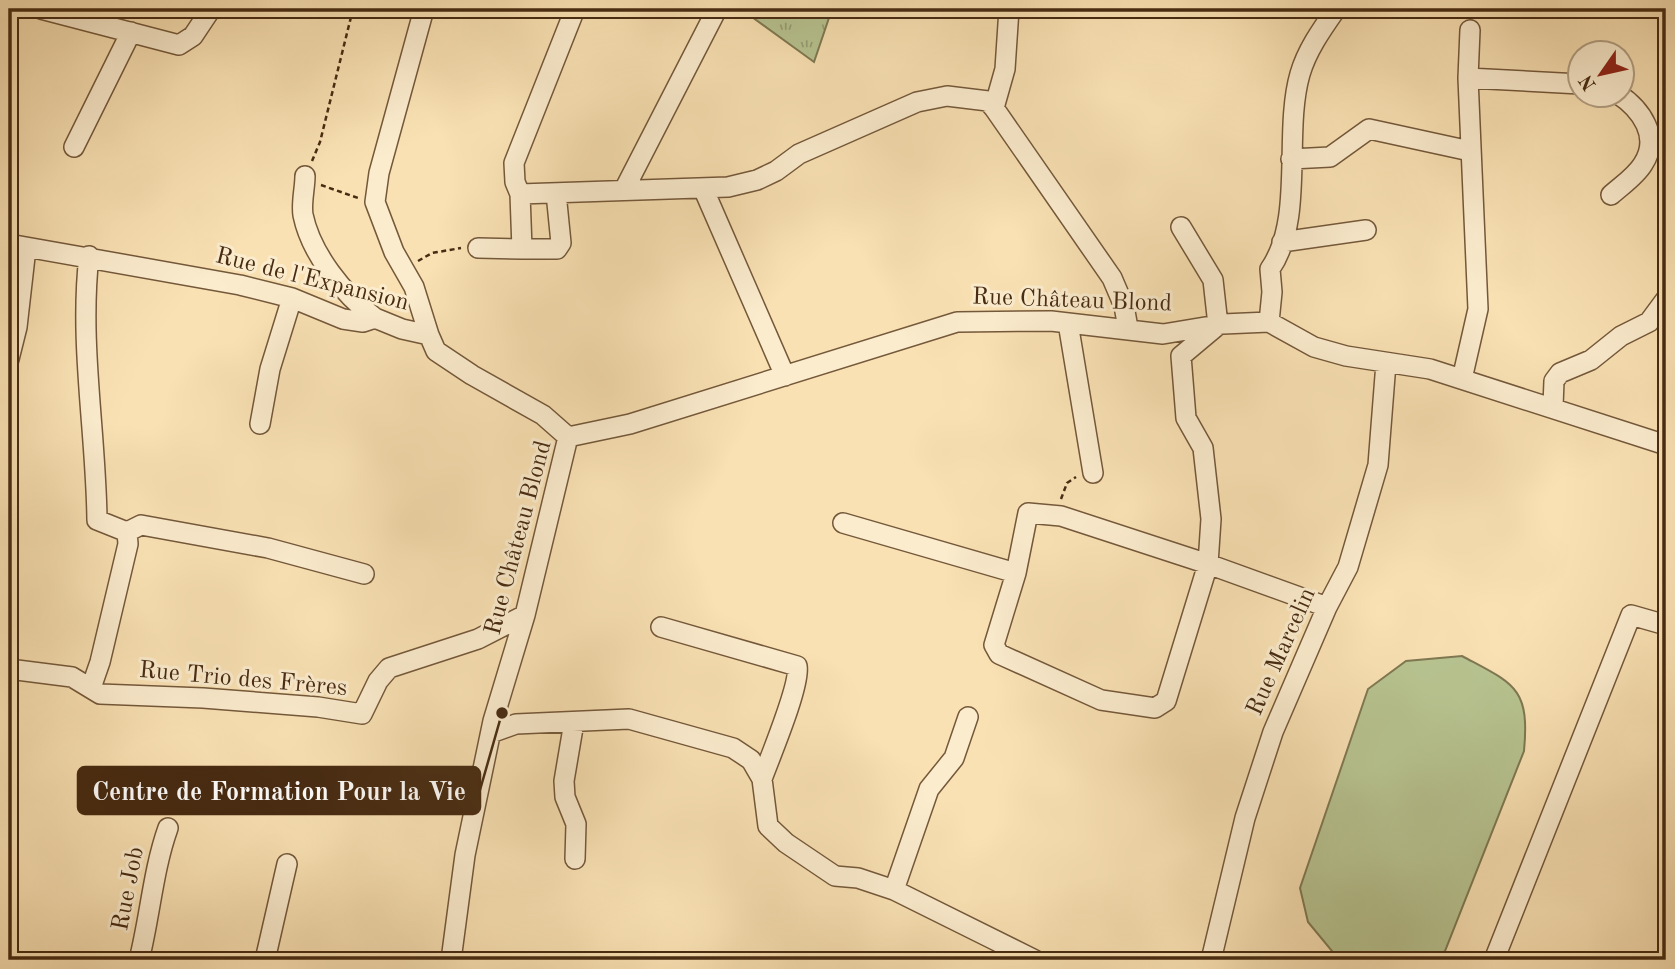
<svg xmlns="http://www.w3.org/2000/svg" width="1675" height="969" font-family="'Old Standard TT',serif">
<defs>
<pattern id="grass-tufts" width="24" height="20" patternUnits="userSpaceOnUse" patternTransform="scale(1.75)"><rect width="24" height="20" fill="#b7c491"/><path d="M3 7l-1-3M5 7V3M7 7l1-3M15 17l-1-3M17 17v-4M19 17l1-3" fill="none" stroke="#979f75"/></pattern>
</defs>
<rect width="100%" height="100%" fill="#f9e1b3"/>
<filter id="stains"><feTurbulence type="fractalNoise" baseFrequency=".00286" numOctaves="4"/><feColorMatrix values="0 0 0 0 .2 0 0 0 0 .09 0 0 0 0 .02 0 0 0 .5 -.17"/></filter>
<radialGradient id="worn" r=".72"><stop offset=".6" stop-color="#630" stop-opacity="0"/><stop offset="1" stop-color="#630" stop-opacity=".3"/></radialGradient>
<!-- grass -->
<path fill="url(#grass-tufts)" stroke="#7f7852" stroke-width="2" d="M741,9h91l-18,53z"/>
<!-- garden -->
<path fill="#b7c491" stroke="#7f7852" stroke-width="2" d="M1462,656c52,28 68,31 62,95l-79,200 -13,9h-84l-12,-4 -28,-34 -8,-34 68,-199 38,-28z"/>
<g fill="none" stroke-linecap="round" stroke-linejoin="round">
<defs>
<path id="minor" d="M41,9l138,36 14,-9 18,-27
M424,9l-45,164 -4,29 19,50 20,35 15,48
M1009,9l-4,60 -11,39 118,170 12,28 4,22
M1468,78l112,6
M74,147l57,-115
M1291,159l39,-2 39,-28 101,22
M305,176c0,12 -4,27 -2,39 8,39 41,80 72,103
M703,188l82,188
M624,190l93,-181
M520,194l-5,-12 -1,-19 61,-154
M1611,195c10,-9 25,-19 32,-31 18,-27 -2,-55 -25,-70
M1282,242l84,-12
M9,244l231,41 52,13 51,21 20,3 12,-4 27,11 27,6 7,16 36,24 71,40 25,22
M478,248l44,1 -2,-55 208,-7 29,-7 19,-9 23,-17 118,-52 30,-6 41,5 6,7
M522,249h35l4,-6 -5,-50
M89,256c-10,87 7,176 8,264l30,12 1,12 -28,118 -9,26
M1269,322l3,-30 -2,-23c35,-50 13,-136 30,-195 7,-24 22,-45 36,-65
M1068,323l25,150
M9,359l8,-32 9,-79
M1462,379l16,-70 -10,-231 2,-48
M1553,406l1,-25 6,-8 31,-13 30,-24 28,-14 17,-23
M260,424l10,-55 22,-71
M568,437l62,-13 327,-102 94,-1 112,13 60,-10 46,-2 45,25 32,9 84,13 236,76
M843,523l173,50 12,-60 33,3 147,48 119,43
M127,532l14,-7 127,23 96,26
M1016,573l-22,72 5,9 102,46 54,8 11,-7 42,-137 3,-45 -8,-71 -17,-30 -5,-62 37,-31 -5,-45 -32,-53
M661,627l136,39c4,18 -27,91 -35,113
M9,669l63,8 28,17 103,4 115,9 44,7 16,-33 11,-13 89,-29 47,-24
M574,722l-10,59 1,16 11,27 -1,35
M491,733l25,-9 113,-5 104,29 18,12 11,19 6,47 18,17 49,33 23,2 36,12 141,70
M894,890l35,-101 25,-31 14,-41
M139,960c11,-43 14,-90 29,-132
M265,960l22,-96
M451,960l14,-105 28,-134 32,-106 43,-178
M1211,960l34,-142 28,-86 54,-125 21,-40 30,-102 8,-102
M1494,960l137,-345 35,10"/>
</defs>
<!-- minor casing -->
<use href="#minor" stroke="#74583a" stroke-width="22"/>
<!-- path -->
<path stroke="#472b12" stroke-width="2.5" stroke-dasharray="5 3.5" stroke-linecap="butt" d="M312,161l8,-19 33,-133
M321,185l37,13
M418,261l14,-8 29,-5
M1061,499l6,-16 9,-6"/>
<!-- minor -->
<use href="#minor" stroke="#fbecce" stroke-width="19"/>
</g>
<g text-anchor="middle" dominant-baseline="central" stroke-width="6" stroke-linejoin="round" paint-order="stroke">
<!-- street labels -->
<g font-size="24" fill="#472b12" stroke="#fbecce">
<text transform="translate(312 280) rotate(14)">Rue de l'Expansion</text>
<text transform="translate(1072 301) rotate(2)">Rue Château Blond</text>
<text transform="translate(519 538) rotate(-75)">Rue Château Blond</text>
<text transform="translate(1282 652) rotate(-66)">Rue Marcelin</text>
<text transform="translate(243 680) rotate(5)">Rue Trio des Frères</text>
<text transform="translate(129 889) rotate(-79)">Rue Job</text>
</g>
</g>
<!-- callouts -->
<path fill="none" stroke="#472b12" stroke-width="2.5" d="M502 713L480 790"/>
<circle fill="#472b12" stroke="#fbecce" stroke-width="2.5" cx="502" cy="713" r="7"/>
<rect fill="#472b12" stroke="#472b12" stroke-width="2.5" x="78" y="767" width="402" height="47" rx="7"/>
<g font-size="26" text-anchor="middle" font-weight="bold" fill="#fff">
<text x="279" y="800">Centre de Formation Pour la Vie</text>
</g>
<!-- margin -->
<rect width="1675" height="969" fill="none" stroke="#f9e1b3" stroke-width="35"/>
<rect x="10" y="10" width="1654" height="948" fill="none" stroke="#472b12" stroke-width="3.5"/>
<rect x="18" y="18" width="1640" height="934" fill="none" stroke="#472b12" stroke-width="2"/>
<!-- north arrow -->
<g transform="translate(1601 74) rotate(236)"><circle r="33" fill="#fbecce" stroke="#b39f83" stroke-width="2"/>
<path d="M0-5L12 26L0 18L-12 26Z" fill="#8f2418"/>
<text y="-10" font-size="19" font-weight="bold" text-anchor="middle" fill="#472b12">N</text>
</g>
<rect width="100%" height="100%" filter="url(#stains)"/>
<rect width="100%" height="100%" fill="url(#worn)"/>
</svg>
